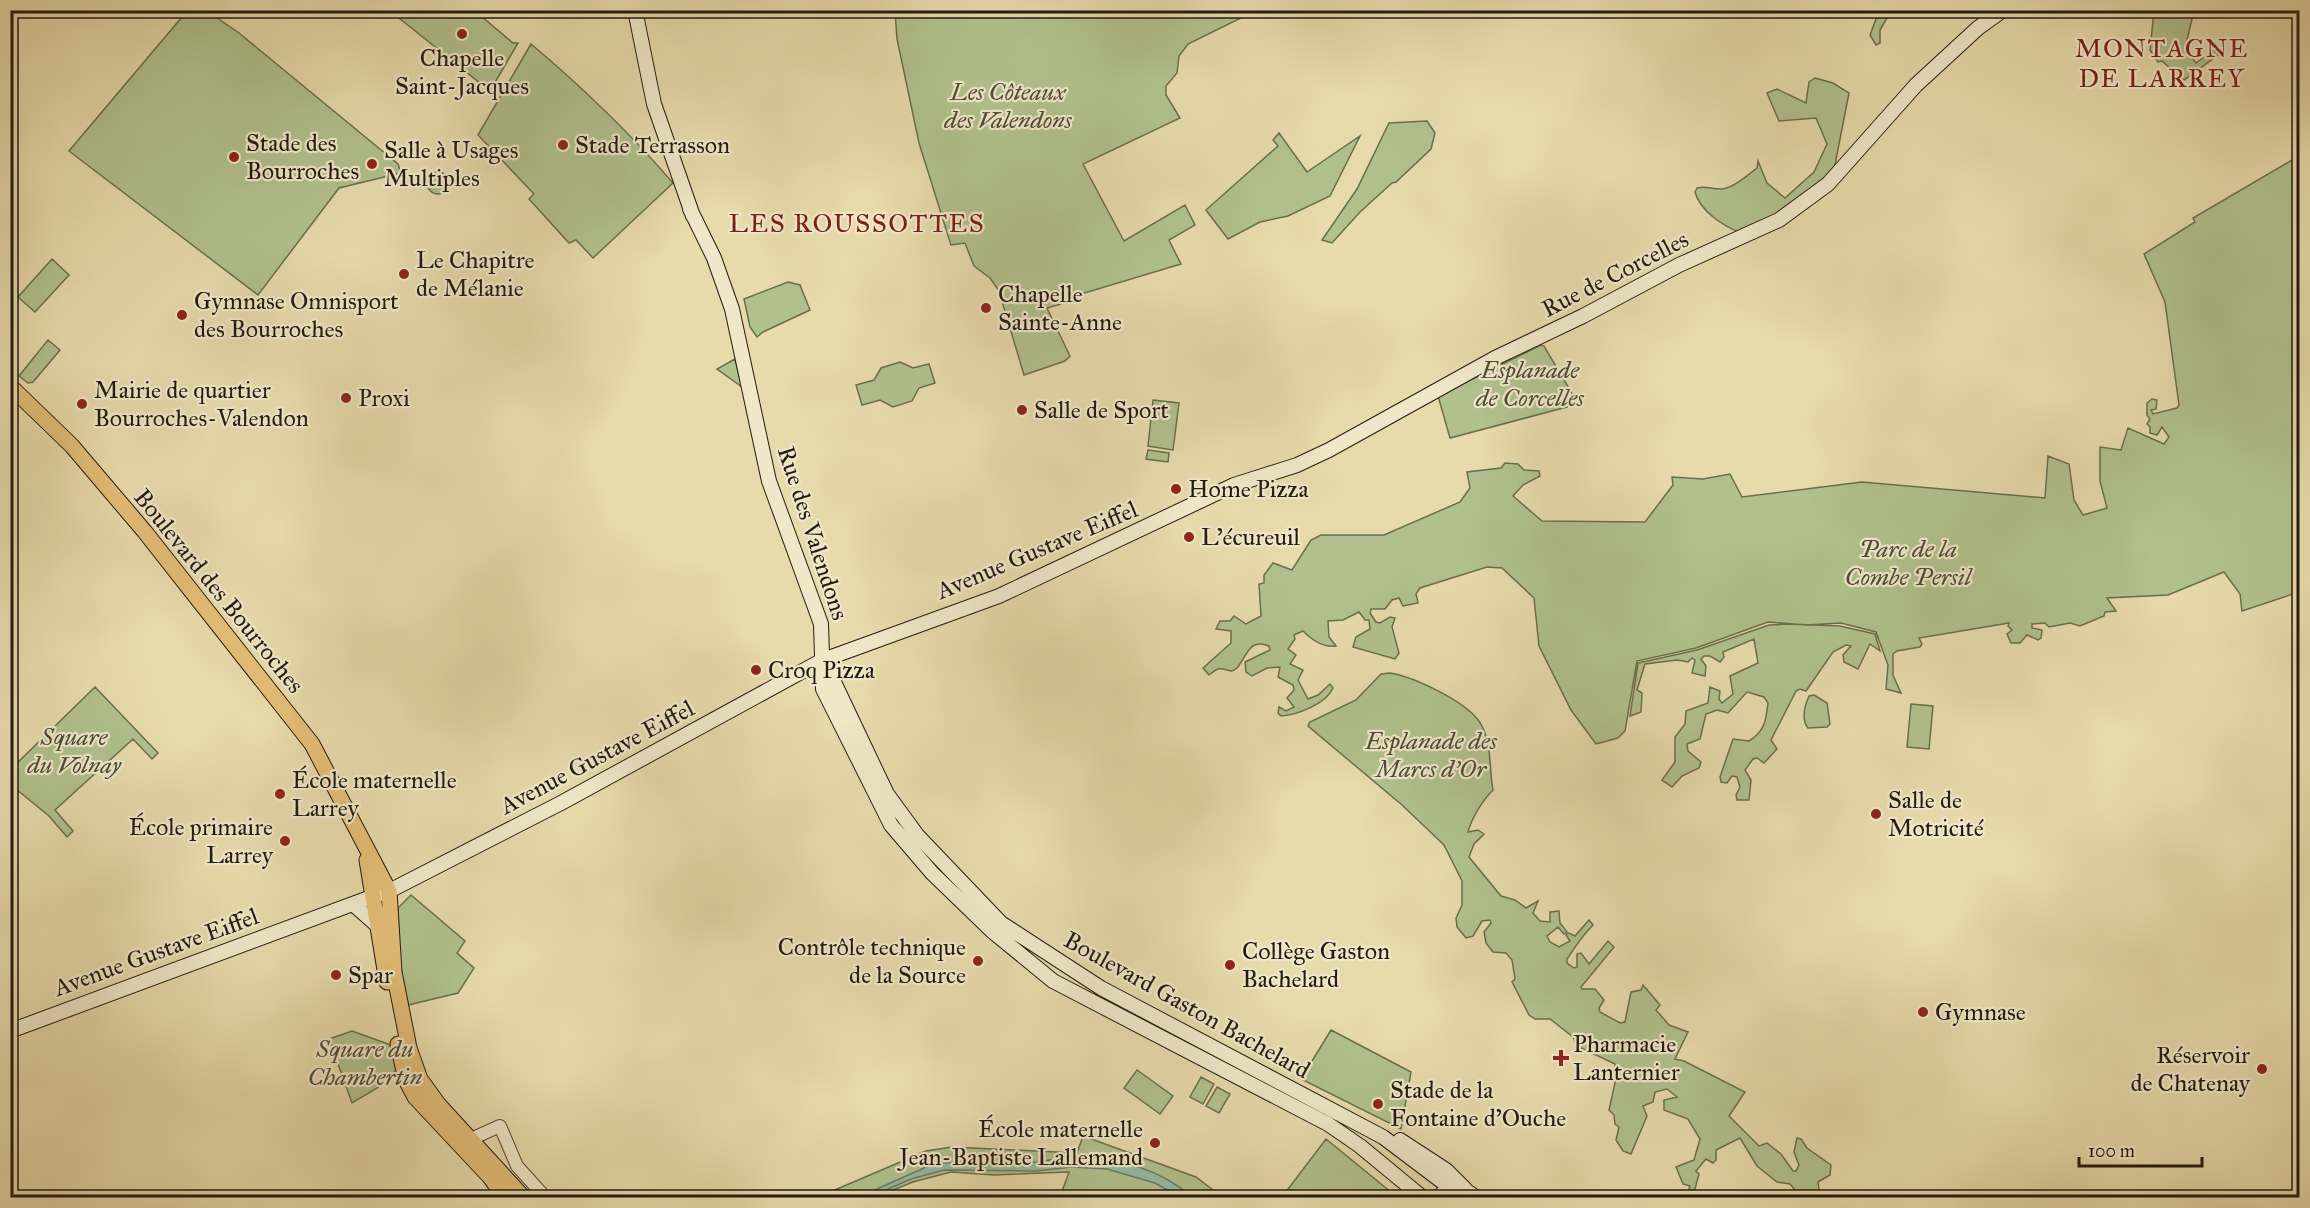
<svg xmlns="http://www.w3.org/2000/svg" width="2310" height="1208" font-family="'IM FELL Great Primer',serif">
<rect width="100%" height="100%" fill="#e7daab"/>
<filter id="stains"><feTurbulence type="fractalNoise" baseFrequency=".00333" numOctaves="4"/><feColorMatrix values="0 0 0 0 .2 0 0 0 0 .09 0 0 0 0 .02 0 0 0 .5 -.17"/></filter>
<radialGradient id="worn" r=".72"><stop offset=".6" stop-color="#630" stop-opacity="0"/><stop offset="1" stop-color="#630" stop-opacity=".3"/></radialGradient>
<!-- green -->
<path fill="#b0c18d" stroke="#6a6e4f" stroke-width="1.5" d="M1242,10l3,6 -57,28 -9,12 -2,17 -11,13v9l14,23 -97,46 41,77 61,-36 10,20 -26,15 12,24 -120,36v4l-14,4 23,48 -5,5 -41,14 -25,-84 -9,-13 -16,-12 -9,-23 -14,2 -32,-102 -22,-104 -2,-28z
M187,11h20l32,22 159,131 3,9 -62,15 -81,107 -189,-144z
M405,11h70l38,32h5l-28,48 -91,-73z
M1879,11h12l-11,19v13l-4,2 -6,-10z
M2154,11h40l-9,37 11,15 18,-13 4,5 -34,25 -22,-19 -4,1 -8,-12z
M531,44c51,43 98,88 142,139l-80,75 -17,-18 -7,3 -40,-44 5,-5 -56,-59z
M1815,78l18,5 16,10 -16,82c-12,4 -17,11 -26,19 -20,16 -43,29 -66,39 -18,-7 -41,-22 -46,-41l2,-4c9,-3 16,2 25,1 12,-2 25,-13 35,-21l1,-7 9,22 18,15 29,-26 13,-28 -11,-26 -37,3 -12,-28 10,-4 29,14 3,-21z
M1427,121l8,12 -4,16 -35,33 -4,1 -32,29 -28,31 -10,-3 35,-51 32,-66z
M1279,133l28,39 53,-36 -30,60 -42,20 -28,6 -32,17 -22,-29 72,-64 -5,-6z
M2299,156v436l-57,19 -2,-17 -16,-22 -56,23 -61,3 9,13 -11,1 -1,4 -24,10 -10,-3 -21,4 -4,-4 -13,1v4l10,2 -1,8 -3,2 -11,-5 -7,8h-9l-4,-9 5,-4 -4,-4 1,-3 -90,15 3,6 -2,3 -23,4 -4,3v21l8,18 -15,-4 2,-24 -12,-33 -35,-9 -35,2 -38,-3 -72,26 -59,13 -12,70 -7,7 -22,6 -25,-34 -32,-64 -5,-48 -32,-30 -15,-1 -67,21 -4,6 2,9 -15,3 -4,-8 -7,2 -7,9h-14l-1,4 6,9 4,1 10,-6 5,1 -3,9 7,26 -4,6 -42,-12 3,-10 14,-8 -1,-9h-4l-6,-8 -16,8 -15,1 1,16 7,9c-13,2 -25,-7 -33,-15l-9,4 1,4 -7,10 8,6 -6,9 13,6 -5,10 10,19 10,-4 12,-11 3,4c-7,16 -36,27 -52,28l-3,-3 1,-6 7,4 8,-4 -7,-9 7,-8 -1,-5 -15,-8 2,-10 -13,1 -15,8 -6,-4 -1,-10 25,-12 -1,-4c-20,-8 -22,10 -32,22 -7,7 -12,-1 -19,1 -3,1 -6,4 -9,6l-6,-7 28,-25v-12l-15,-2 4,-8h10l4,-5 12,8 15,-8 -2,-32 5,-1v-8l9,-12 19,7 19,-30 10,-5h63l76,-33 10,-14 -3,-16 34,-4 4,-5 13,1 6,6 15,1 1,5 -17,9 -10,11 29,25 103,1 28,-37 -1,-8 31,2 27,-5 12,23 120,-15 183,16 3,-42 21,8 5,36 9,15 24,-7 -7,-27v-34l21,3 7,-22 36,16 5,-7 -7,-10 -5,8 -7,-2v-6l-3,-3 3,-5 -3,-4v-12l5,-4 5,1 -1,9 -5,1 2,4 24,-6 2,-3 -14,-103 -21,-48 51,-32 -2,-4z
M427 183a11 11 0 1 1 22 0a11 11 0 1 1-22 0Z
M52,259l17,16 -34,37 -17,-15z
M788,282l12,3 10,25 -47,22 -6,5 -7,-10 -6,-28z
M48,340l12,10 -27,32 -5,1 -9,-7z
M1541,345l3,1 29,49v6l-6,6 -117,31 -12,-42z
M735,359l7,28 -25,-18z
M900,362l13,6 16,-4 6,19 -16,5 -7,13 -19,6 -13,-7 -18,5 -6,-20 18,-5 7,-12z
M1153,400l26,3 -6,47 -25,-4z
M1148,450l21,3 -1,9 -22,-3z
M1788,624l52,2 35,8 5,17 -10,-7 -12,25 -14,-7 -1,-7 8,-9 -5,-1 -13,7 -27,39 -6,-2 -4,2 -25,49 6,9 -13,14 -7,-5 -4,1 -8,11 6,10 -2,20h-12l-1,-5 4,-8 -3,-10 -5,-1 -5,7 -6,-1 -1,-5 13,-38 16,2c16,-10 17,-21 19,-38l-4,-6 -17,-5 -19,21 -11,-3 -11,4 -6,25 -13,5 1,7 13,11 -2,6 -17,8 -10,11 -10,-7 13,-18v-25l10,-13 1,-13 22,-8 2,-16 10,4 -1,8 3,4 11,-9 -3,-18 28,-13 -4,-24 -31,13 1,5 -4,5 -10,-6h-6l-3,3 5,7 -1,10 -13,-3 3,-13 -3,-2 -4,4 -11,-2 -32,4 -8,26 5,3 -1,19 -11,4 8,-53 59,-13 72,-25z
M1390,673c24,4 81,30 92,53 10,19 7,44 11,64 -10,10 -21,27 -25,42l10,-2 6,4 -10,10 -5,13 32,39 14,4 11,8 12,-7 -5,12 7,8 10,1v-10l9,-1 1,12 7,9 -3,2 -6,-7 -11,9 3,6 9,5 11,-6 -4,-6 3,-2 6,3 14,-16 4,5c-13,13 -16,20 -26,34v4l7,5 3,-1v-13l4,-1 8,11 19,-23 6,6 -33,40 1,2h13l9,11 -5,8 1,4 20,11 5,-1 6,-30 10,-2 2,-5 17,20 -4,5 13,15 19,7 -13,27 9,2 61,31 -16,24 30,30 8,-3 14,11 12,17h3l3,-6 -5,-13 3,-14 4,1 6,9 24,17 -1,10 -12,7 2,15h-29l4,-7 -5,-6 -13,-2 -20,-16 -17,-28 -24,12v10l-3,3 -7,-4 -10,12 3,3 -4,15 -7,2 2,-5 -7,-2 -7,-17 18,-7 6,-21 -12,-20 -24,-9v-10l13,-3 -10,-8 -12,3 -2,10 -10,4 4,10 -16,38 -8,-3 -7,-11 3,-13 -4,-3 -1,-9 -5,-5 6,-27v-19l-38,-18 -4,-9 -23,-18h-15l-6,-4 -17,-33 3,-3 -3,-19 -6,-7 -13,-1 -7,-9 -2,-11 7,-9 -1,-3 -8,1 -9,15 -7,2 -9,-11 -1,-9 6,-13v-24l-18,-36 -42,-40 -94,-79 2,-4 46,-22 25,-26z
M95,687l63,66 -6,6 -19,-20 -78,71 18,21 -6,6 -18,-21 -38,-31v-16z
M1814,695l13,8 3,21 -3,3 -19,1c-7,-9 -3,-23 1,-32z
M1911,704l22,2 -4,43 -22,-2z
M411,895l54,46 -8,12 17,15 -16,25 -50,12 -8,-41 -2,-56z
M1331,1030l80,42 -10,57 -100,-50z
M352,1031l39,14 5,25 -17,17 -27,16 -23,-64z
M1137,1070l36,26 -13,18 -36,-26z
M1201,1077l13,7 -11,20 -13,-7z
M1217,1087l13,7 -11,19 -13,-7z
M1083,1136l113,41 26,20h-162l9,-25 -75,3 -43,-3 -38,10 -37,15 -60,1 110,-47 26,-4 125,6z
M1326,1139l71,58h-115z"/>
<!-- water -->
<path fill="#97bba5" stroke="#697b6a" stroke-width="1.5" d="M1070,1156c44,1 89,12 122,41h-12l-25,-14 -48,-14 -36,-2 -34,4 -93,-1 -33,9 -41,18h-11l74,-33 27,-2 34,3 45,-3z"/>
<g fill="none" stroke-linecap="round" stroke-linejoin="round">
<defs>
<path id="tertiary" d="M471,1139l29,-13 17,40 29,32"/>
<path id="secondary" d="M635,10l19,94 39,112
M690,209l24,49 18,51 37,172 52,143 2,65 68,136 41,48 60,58 61,50 275,143 32,22 63,52
M824,661l63,133 30,41 84,88 100,65 282,149 61,46 13,5
M353,904l26,23
M10,1031l383,-142 168,-86 262,-143 176,-64 235,-111 63,-20 32,-15 166,-92 88,-42 96,-51 100,-45 49,-36 88,-99 62,-57 25,-18
M1400,1140l46,30 19,19
M1437,1198c12,-12 27,-12 39,0"/>
<path id="primary" d="M10,386l62,60 73,86 167,212 77,147 5,81 15,76 11,31 18,25 86,94
M367,860l20,122
M398,1044l8,36 9,17 75,80 15,21"/>
</defs>
<!-- tertiary casing -->
<use href="#tertiary" stroke="#544a38" stroke-width="14"/>
<!-- secondary casing -->
<use href="#secondary" stroke="#231a11" stroke-width="16"/>
<!-- primary casing -->
<use href="#primary" stroke="#231a11" stroke-width="17"/>
<!-- tertiary -->
<use href="#tertiary" stroke="#efe7c8" stroke-width="12"/>
<!-- secondary -->
<use href="#secondary" stroke="#efe7c8" stroke-width="14"/>
<!-- primary -->
<use href="#primary" stroke="#e4bd76" stroke-width="15"/>
</g>
<!-- markers -->
<g fill="#8f2418" stroke="#efe7c8" stroke-width="2">
<circle cx="462" cy="34" r="6"/>
<circle cx="563" cy="145" r="6"/>
<circle cx="234" cy="157" r="6"/>
<circle cx="372" cy="164" r="6"/>
<circle cx="404" cy="274" r="6"/>
<circle cx="986" cy="308" r="6"/>
<circle cx="182" cy="315" r="6"/>
<circle cx="346" cy="398" r="6"/>
<circle cx="82" cy="404" r="6"/>
<circle cx="1022" cy="410" r="6"/>
<circle cx="1176" cy="489" r="6"/>
<circle cx="1189" cy="537" r="6"/>
<circle cx="756" cy="670" r="6"/>
<circle cx="280" cy="794" r="6"/>
<circle cx="1876" cy="814" r="6"/>
<circle cx="285" cy="841" r="6"/>
<circle cx="978" cy="961" r="6"/>
<circle cx="1230" cy="965" r="6"/>
<circle cx="336" cy="975" r="6"/>
<circle cx="1923" cy="1012" r="6"/>
<path d="M1558 1049h6v6h6v6h-6v6h-6v-6h-6v-6h6z"/>
<circle cx="2262" cy="1069" r="6"/>
<circle cx="1378" cy="1104" r="6"/>
<circle cx="1155" cy="1143" r="6"/>
</g>
<g text-anchor="middle" dominant-baseline="central" stroke-width="4.5" stroke-linejoin="round" paint-order="stroke">
<!-- poi labels -->
<g font-size="24" fill="#231a11" stroke="#efe7c8" text-anchor="start">
<text x="462" y="58" text-anchor="middle">Chapelle<tspan x="462" dy="28">Saint-Jacques</tspan></text>
<text x="246" y="143">Stade des<tspan x="246" dy="28">Bourroches</tspan></text>
<text x="575" y="145">Stade Terrasson</text>
<text x="384" y="150">Salle à Usages<tspan x="384" dy="28">Multiples</tspan></text>
<text x="416" y="260">Le Chapitre<tspan x="416" dy="28">de Mélanie</tspan></text>
<text x="998" y="294">Chapelle<tspan x="998" dy="28">Sainte-Anne</tspan></text>
<text x="194" y="301">Gymnase Omnisport<tspan x="194" dy="28">des Bourroches</tspan></text>
<text x="94" y="390">Mairie de quartier<tspan x="94" dy="28">Bourroches-Valendon</tspan></text>
<text x="358" y="398">Proxi</text>
<text x="1034" y="410">Salle de Sport</text>
<text x="1188" y="489">Home Pizza</text>
<text x="1201" y="537">L'écureuil</text>
<text x="768" y="670">Croq Pizza</text>
<text x="292" y="780">École maternelle<tspan x="292" dy="28">Larrey</tspan></text>
<text x="1888" y="800">Salle de<tspan x="1888" dy="28">Motricité</tspan></text>
<text x="273" y="827" text-anchor="end">École primaire<tspan x="273" dy="28">Larrey</tspan></text>
<text x="966" y="947" text-anchor="end">Contrôle technique<tspan x="966" dy="28">de la Source</tspan></text>
<text x="1242" y="951">Collège Gaston<tspan x="1242" dy="28">Bachelard</tspan></text>
<text x="348" y="975">Spar</text>
<text x="1935" y="1012">Gymnase</text>
<text x="1573" y="1044">Pharmacie<tspan x="1573" dy="28">Lanternier</tspan></text>
<text x="2250" y="1055" text-anchor="end">Réservoir<tspan x="2250" dy="28">de Chatenay</tspan></text>
<text x="1390" y="1090">Stade de la<tspan x="1390" dy="28">Fontaine d'Ouche</tspan></text>
<text x="1143" y="1129" text-anchor="end">École maternelle<tspan x="1143" dy="28">Jean-Baptiste Lallemand</tspan></text>
</g>
<!-- park labels -->
<g font-size="24" font-style="italic" fill="#4d4c36" stroke="#efe7c8">
<text x="1008" y="92">Les Côteaux<tspan x="1008" dy="28">des Valendons</tspan></text>
<text x="1530" y="370">Esplanade<tspan x="1530" dy="28">de Corcelles</tspan></text>
<text x="1908" y="549">Parc de la<tspan x="1908" dy="28">Combe Persil</tspan></text>
<text x="74" y="737">Square<tspan x="74" dy="28">du Volnay</tspan></text>
<text x="1431" y="741">Esplanade des<tspan x="1431" dy="28">Marcs d'Or</tspan></text>
<text x="365" y="1049">Square du<tspan x="365" dy="28">Chambertin</tspan></text>
</g>
<!-- street labels -->
<g font-size="24" fill="#231a11" stroke="#efe7c8">
<text transform="translate(1615 274) rotate(-27)">Rue de Corcelles</text>
<text transform="translate(813 533) rotate(72)">Rue des Valendons</text>
<text transform="translate(1037 550) rotate(-23)">Avenue Gustave Eiffel</text>
<text transform="translate(219 591) rotate(51)">Boulevard des Bourroches</text>
<text transform="translate(597 757) rotate(-28)">Avenue Gustave Eiffel</text>
<text transform="translate(156 952) rotate(-20)">Avenue Gustave Eiffel</text>
<text transform="translate(1187 1005) rotate(29)">Boulevard Gaston Bachelard</text>
</g>
<!-- neighbourhood labels -->
<g font-size="26" letter-spacing="1.5" fill="#7a1f14" stroke="#efe7c8">
<text x="2162" y="48">MONTAGNE<tspan x="2162" dy="30">DE LARREY</tspan></text>
<text x="857" y="223">LES ROUSSOTTES</text>
</g>
</g>
<!-- margin -->
<rect width="2310" height="1208" fill="none" stroke="#e7daab" stroke-width="36"/>
<rect x="12" y="12" width="2286" height="1184" fill="none" stroke="#231a11" stroke-width="3"/>
<rect x="18" y="18" width="2274" height="1172" fill="none" stroke="#231a11" stroke-width="1.5"/>
<!-- scale -->
<path d="M2079 1157v9h123v-9" fill="none" stroke="#231a11" stroke-width="3"/>
<text x="2088" y="1157" font-size="18" fill="#231a11" stroke="#efe7c8" stroke-width="4.5" paint-order="stroke">100 m</text>
<rect width="100%" height="100%" filter="url(#stains)"/>
<rect width="100%" height="100%" fill="url(#worn)"/>
</svg>
